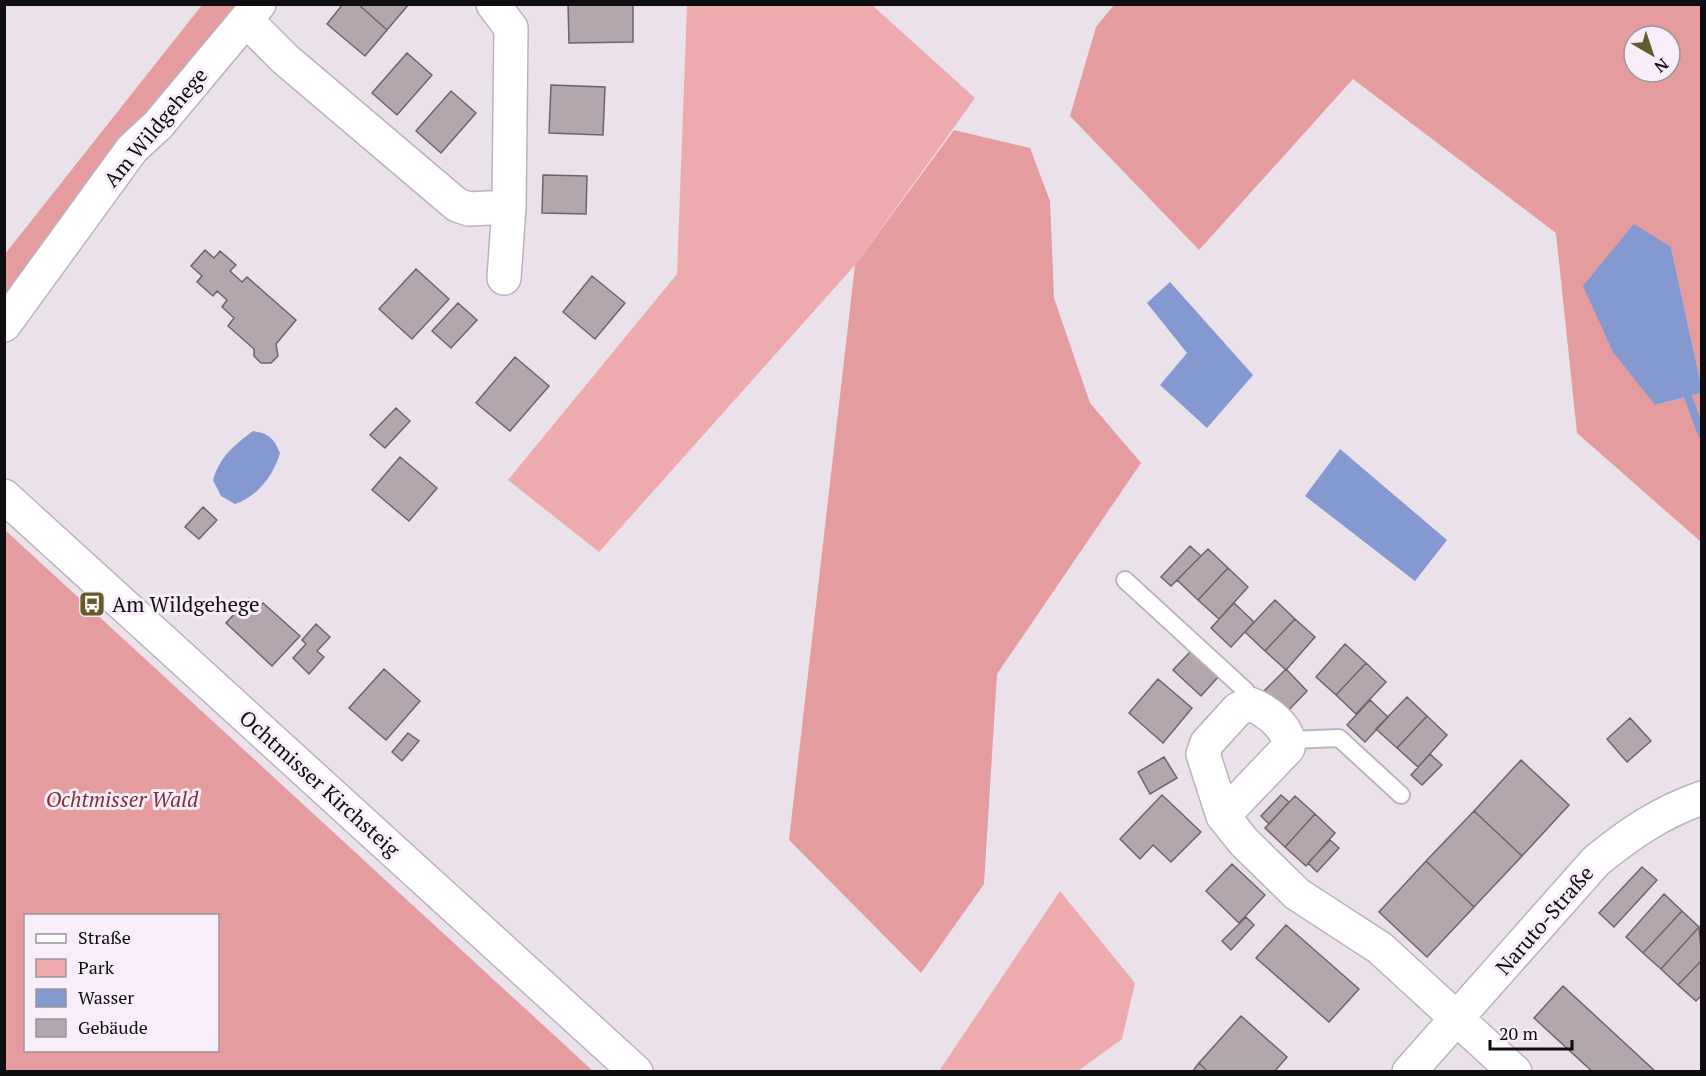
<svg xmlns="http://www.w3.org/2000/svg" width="1706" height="1076" font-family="'PT Serif',serif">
<rect width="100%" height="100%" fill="#eae1eb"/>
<!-- green -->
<path fill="#eeabad" d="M687,5h185l103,93 -120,167 -256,287 -91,-72 169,-206z
M1060,891l75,92 -13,56 -44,32h-139z"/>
<!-- forest -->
<path fill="#e49c9f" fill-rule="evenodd" d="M202,5h36l-233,296v-47z
M1114,5h587v380l-30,-138 -16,158 46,-12v149l-124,-109 -21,-200 -203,-154 -154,171 -129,-134 26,-89zM1634,36h36v36h-36z
M954,130l76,18 20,53 4,97 36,105 51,60 -144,211 -13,210 -63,89 -132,-133 66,-575z
M5,530l588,541h-588zM26,916h192v134h-192z"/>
<!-- water -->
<path fill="#8399d0" d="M1634,224l37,23 30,138v8l-46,12 -42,-53 -30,-66z
M1170,282l83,93 -46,53 -47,-43 27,-32 -40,-50z
M253,431c15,2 21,7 27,22 -7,23 -22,43 -45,51l-14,-8 -8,-16c7,-23 20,-34 40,-49z
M1340,449l107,91 -32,41 -110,-85z"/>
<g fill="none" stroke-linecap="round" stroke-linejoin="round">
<!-- stream -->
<path stroke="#8399d0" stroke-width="8" d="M1688,397l14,37"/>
</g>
<!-- building -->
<path fill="#b3a6ac" stroke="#706469" stroke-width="1.5" d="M343,4h15l29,26 -22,26 -38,-32z
M358,4h51l-22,26z
M568,4h65v38l-64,1z
M407,53l25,22 -35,40 -25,-22z
M551,85l54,2 -2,48 -54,-2z
M451,91l25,22 -35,40 -25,-22z
M543,175l44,1 -1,38 -44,-1z
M205,250l9,8 6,-7 16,14 -6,6 12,11 5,-5 49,43 -20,24 2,12 -7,7h-10l-7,-7v-7l-26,-23 6,-8 -12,-11 5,-7 -10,-9 -4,5 -16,-14 5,-6 -11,-10z
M416,269l33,30 -37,40 -33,-30z
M592,276l33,27 -30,36 -32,-27z
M458,303l19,17 -26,28 -19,-17z
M515,357l34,29 -39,45 -34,-28z
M396,408l14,13 -25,27 -15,-13z
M400,457l37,31 -28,33 -37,-31z
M203,507l14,13 -18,19 -14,-12z
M1190,546l11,10 -30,30 -10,-9z
M1208,549l20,19 -30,32 -21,-20z
M1228,568l20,19 -29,32 -21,-19z
M249,598l10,9 4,-4 37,33 -28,30 -46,-43z
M1275,600l20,19 -30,32 -20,-19z
M1234,603l20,19 -23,25 -20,-19z
M1295,619l20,18 -29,33 -21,-19z
M316,624l14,13 -13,14 7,6 -15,17 -16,-16 13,-14 -4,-4z
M1345,644l21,19 -30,32 -20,-18z
M1191,651l28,25 -18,20 -28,-26z
M1366,663l20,19 -30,32 -20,-19z
M384,669l36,32 -34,39 -37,-32z
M1286,669l21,22 -22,23 -22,-22z
M1158,679l34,29 -29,35 -34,-30z
M1407,697l20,19 -30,32 -21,-19z
M1370,700l18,17 -23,25 -18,-17z
M1427,716l20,19 -29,32 -21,-19z
M1630,718l21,23 -24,21 -20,-23z
M408,733l11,8 -17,20 -10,-9z
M1430,754l12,11 -20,20 -11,-10z
M1164,757l13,21 -27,16 -12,-22z
M1521,760l48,45 -47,51 -48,-45z
M1162,795l39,37 -30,30 -18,-17 -13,14 -20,-20z
M1281,795l8,7 -20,22 -8,-8z
M1295,796l20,18 -30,33 -20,-19z
M1474,811l48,45 -48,51 -48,-46z
M1315,814l20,19 -29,33 -21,-19z
M1330,840l9,8 -22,24 -9,-9z
M1426,861l48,46 -47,50 -48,-45z
M1232,864l33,31 -26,28 -33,-32z
M1642,867l15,13 -43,47 -15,-14z
M1664,894l18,17 -39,42 -17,-16z
M1682,911l17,16 -38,42 -18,-16z
M1246,917l8,8 -23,25 -9,-9z
M1286,925l73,64 -30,33 -73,-64z
M1699,927l3,33 -24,25 -17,-16z
M1702,960v35l-6,6 -18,-16z
M1563,986l93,86h-63l-9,-8 -50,-46z
M1241,1016l46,41 -13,15h-66l-9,-9z
M1199,1063l9,9h-16z"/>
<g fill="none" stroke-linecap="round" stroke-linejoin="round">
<defs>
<path id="lane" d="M1125,580l121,111 4,13
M1290,740l49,-2 62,57"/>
<path id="street" d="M246,20l39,39 172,146 12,4 40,-2 2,-179 -18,-24
M504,278l5,-71
M4,325l128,-176 26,-24 101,-121
M4,496l632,576
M1223,816l65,-68c4,-19 -22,-38 -38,-44l-12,5 -31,34 -4,11 20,62 21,26 53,52 83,54 135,124
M1409,1072l187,-211c33,-27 65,-49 106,-63"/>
</defs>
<!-- lane casing -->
<use href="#lane" stroke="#bbb3bc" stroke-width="20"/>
<!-- street casing -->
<use href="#street" stroke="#bbb3bc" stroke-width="36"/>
<!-- lane -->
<use href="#lane" stroke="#fff" stroke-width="16"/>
<!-- street -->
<use href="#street" stroke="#fff" stroke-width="33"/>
</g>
<!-- icons -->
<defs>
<symbol id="bus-square" viewBox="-11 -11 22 22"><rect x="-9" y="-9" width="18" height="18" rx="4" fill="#665c29" stroke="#f7eef9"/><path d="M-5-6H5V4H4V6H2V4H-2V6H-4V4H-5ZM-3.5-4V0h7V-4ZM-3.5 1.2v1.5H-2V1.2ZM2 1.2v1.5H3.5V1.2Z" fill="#fff"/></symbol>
</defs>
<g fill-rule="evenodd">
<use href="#bus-square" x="77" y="589" width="30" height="30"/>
</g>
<g text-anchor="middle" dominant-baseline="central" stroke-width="6" stroke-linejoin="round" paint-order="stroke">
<!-- street labels -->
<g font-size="21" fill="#100d10" stroke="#f7eef9">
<text transform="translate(155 127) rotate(-50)">Am Wildgehege</text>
<text transform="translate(320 783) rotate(42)">Ochtmisser Kirchsteig</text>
<text transform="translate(1544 920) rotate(-49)">Naruto-Straße</text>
</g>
<!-- poi labels -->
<g font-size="21" fill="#100d10" stroke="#f7eef9" text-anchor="start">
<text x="112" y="604">Am Wildgehege</text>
</g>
<!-- park labels -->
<g font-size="21" font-style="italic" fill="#822e38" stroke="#f7eef9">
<text x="122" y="799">Ochtmisser Wald</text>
</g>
</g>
<!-- border -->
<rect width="1706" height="1076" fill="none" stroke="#100d10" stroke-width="12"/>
<!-- legend -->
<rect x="24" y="914" width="195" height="138" fill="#f7eef9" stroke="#9b949c" stroke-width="1.5"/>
<rect x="36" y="934" width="30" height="9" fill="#ffffff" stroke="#9b949c" stroke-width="1.5"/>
<text x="78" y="944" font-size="18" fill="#100d10">Straße</text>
<rect x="36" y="959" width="30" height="18" fill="#eeabad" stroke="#9b949c" stroke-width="1.5"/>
<text x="78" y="974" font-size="18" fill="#100d10">Park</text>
<rect x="36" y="989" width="30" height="18" fill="#8399d0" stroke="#9b949c" stroke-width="1.5"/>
<text x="78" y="1004" font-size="18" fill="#100d10">Wasser</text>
<rect x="36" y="1019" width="30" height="18" fill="#b3a6ac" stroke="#9b949c" stroke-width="1.5"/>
<text x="78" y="1034" font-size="18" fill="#100d10">Gebäude</text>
<!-- north arrow -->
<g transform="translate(1652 54) rotate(141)"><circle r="28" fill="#f7eef9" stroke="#9b949c" stroke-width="1.5"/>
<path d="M0-4.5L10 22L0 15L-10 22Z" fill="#665c29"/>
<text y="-9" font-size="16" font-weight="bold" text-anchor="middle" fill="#100d10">N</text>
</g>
<!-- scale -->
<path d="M1490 1040v9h82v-9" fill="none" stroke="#100d10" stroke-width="3"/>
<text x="1499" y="1040" font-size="18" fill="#100d10" stroke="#f7eef9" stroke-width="4.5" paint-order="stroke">20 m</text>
</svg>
